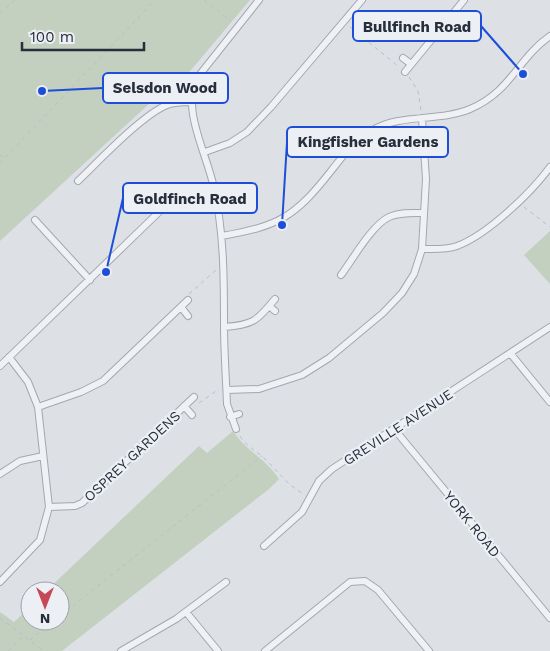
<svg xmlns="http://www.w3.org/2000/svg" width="550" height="651" font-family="'Work Sans',sans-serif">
<rect width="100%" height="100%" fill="#dde1e6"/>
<!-- green -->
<path fill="#c3d0bf" d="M0,0h250l-69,82c-12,4 -20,15 -31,21l-150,138z
M550,231v53l-26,-29z
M233,431c13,20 33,28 46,48l-10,10 -207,162h-62v-39l14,10 16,-15v14h30v-30h-14l153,-145 8,7z"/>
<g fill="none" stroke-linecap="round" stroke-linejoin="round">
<defs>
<path id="minor" d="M403,58l8,6
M405,72l59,-72
M205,152l25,-9 17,-11 24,-25 91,-107
M78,181c21,-20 64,-66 89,-76 8,-3 15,-3 24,-3
M35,220l55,60
M222,236c57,-10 73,-19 109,-65 12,-15 23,-31 40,-40 29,-18 68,-9 99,-22 41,-17 48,-51 80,-73
M422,249c11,0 24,1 35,-3 30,-11 74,-53 93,-79
M341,275c12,-16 31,-50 48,-58 11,-5 24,-4 35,-4
M269,306l6,5
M181,307l7,9
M224,327c29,-2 33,-6 51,-28
M510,353l40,49
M0,366l160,-155 19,-11 35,-11
M227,390l32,-1 43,-14 27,-17 54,-45 19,-20 12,-19 8,-25 4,-70 -4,-61
M184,406l8,9
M38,407l43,-15 22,-11 85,-81
M230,417l9,-3
M236,429l-9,-25c-1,-26 -3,-53 -3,-80 0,-46 0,-91 -10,-136 -7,-34 -33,-79 -17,-110l62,-78
M395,430l155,188
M0,474l20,-13 23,-5
M49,507l26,-1 7,-3 112,-106
M264,546l38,-34 17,-31 13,-12 218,-142
M0,582l40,-42 9,-33 -11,-100 -10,-25 -19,-25
M186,612l32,39
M121,651l55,-32 50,-37
M265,651l85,-69 15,-1 13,9 51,61"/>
</defs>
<!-- minor casing -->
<use href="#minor" stroke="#a3a8b0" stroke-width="8"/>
<!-- path -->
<path stroke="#bcbec5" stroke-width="1" stroke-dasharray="4 4" stroke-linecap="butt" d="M204,0l27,21
M0,13l15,-13
M350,27l49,40
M409,77l9,14 3,19
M0,155l4,3
M0,163l155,-163
M524,207l26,20
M189,294l27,-24
M199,403l20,-14
M240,436c6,10 15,14 24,22 13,12 22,26 38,35
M60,616l202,-160
M0,618l44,33
M30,640l24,-19
M8,651l16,-15"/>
<!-- minor -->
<use href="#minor" stroke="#f0f1f5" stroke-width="6"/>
</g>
<g text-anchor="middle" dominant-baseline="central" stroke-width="4.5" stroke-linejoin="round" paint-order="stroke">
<!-- street labels -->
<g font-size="14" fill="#272e3c" stroke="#eceff4">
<text transform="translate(398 427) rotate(-33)">GREVILLE AVENUE</text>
<text transform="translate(132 456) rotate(-43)">OSPREY GARDENS</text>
<text transform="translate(472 524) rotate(51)">YORK ROAD</text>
</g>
</g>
<!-- callouts -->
<path fill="none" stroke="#1d4ed8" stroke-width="2" d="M523 74L481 26M42 91L103 88M282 225L287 142M106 272L123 198"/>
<g fill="#1d4ed8" stroke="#eceff4" stroke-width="2">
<circle cx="523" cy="74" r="5"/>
<circle cx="42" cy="91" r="5"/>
<circle cx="282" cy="225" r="5"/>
<circle cx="106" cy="272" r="5"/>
</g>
<g fill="#eceff4" stroke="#1d4ed8" stroke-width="2">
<rect x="353" y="11" width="128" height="30" rx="5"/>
<rect x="103" y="73" width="125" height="30" rx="5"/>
<rect x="287" y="127" width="161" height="30" rx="5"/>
<rect x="123" y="183" width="134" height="30" rx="5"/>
</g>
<g font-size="15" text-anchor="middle" font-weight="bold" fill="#272e3c">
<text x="417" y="32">Bullfinch Road</text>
<text x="165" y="93">Selsdon Wood</text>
<text x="368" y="147">Kingfisher Gardens</text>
<text x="190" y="204">Goldfinch Road</text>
</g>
<!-- north arrow -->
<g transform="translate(45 606) rotate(180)"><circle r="24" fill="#eceff4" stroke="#9da2aa"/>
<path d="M0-4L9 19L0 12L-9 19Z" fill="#c74757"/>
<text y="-8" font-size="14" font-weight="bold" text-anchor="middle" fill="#272e3c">N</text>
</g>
<!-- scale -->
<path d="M22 42v8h122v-8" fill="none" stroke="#272e3c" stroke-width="2.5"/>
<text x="30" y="42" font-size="15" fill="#272e3c" stroke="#eceff4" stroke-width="4" paint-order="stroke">100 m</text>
</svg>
